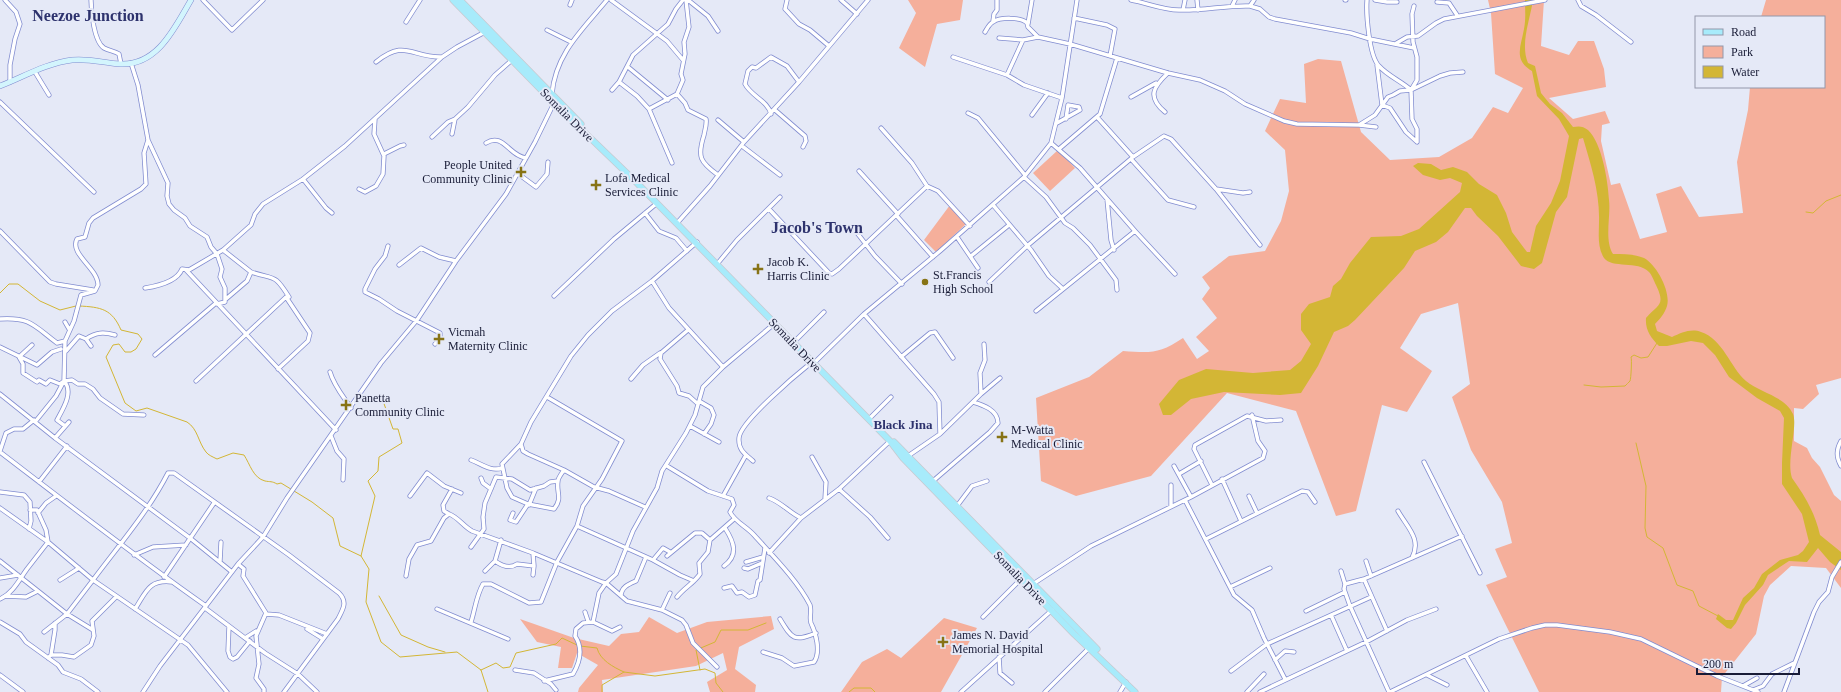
<svg xmlns="http://www.w3.org/2000/svg" width="1841" height="692" font-family="Georgia,serif">
<rect width="100%" height="100%" fill="#e5e9f7"/>
<!-- green -->
<path fill="#f5af9b" d="M908,0h55l-3,20 -23,4 -12,43 -26,-19 17,-35z
M1488,0h56l-3,46 28,9 9,-14h16l10,28 2,18 -57,11 24,21 32,-8 5,12 -8,2 -1,16 10,44 9,-2 20,56 27,-7 -11,-38 25,-8 18,31 44,-4 -6,-51 11,-52 2,-23h74v-70h-63l5,-17h75v378l-25,7 3,9 -16,15 -9,-1v33l13,7 5,10 8,9 14,28 7,6v87l-15,-20 -35,-2 -21,19 -6,11 -8,38 -34,43 -1,15h-182l-53,-107 21,-8 -12,-28 17,-6 -10,-41 -31,-52 -19,-53 18,-13 -12,-81 -37,11 -21,34 32,23 -25,41 -25,-7 -26,106 -20,5 -40,-105 -69,-18 -76,83 -75,20 -35,-15 -5,-83 53,-21 34,-26c28,2 36,3 60,-13l14,21 12,-8 -13,-14 21,-19 -15,-19 8,-11 -8,-11 27,-21 36,-5 16,-30 8,-30 -4,-41 -20,-19 15,-32 26,4 -2,-39 14,-5 23,2 20,71 29,28 49,-3 33,-19 21,-31 15,6 15,-25 -28,-14 -4,-61z
M1058,150l17,18 -25,23 -17,-18z
M950,205l16,19 -30,28 -12,-12z
M771,616l3,13 -35,18 -4,22 21,16 -1,7h-45l-3,-10 20,-12 -4,-17 -27,13 -94,14 1,12h-25l1,-4 19,-23 -21,-12 -5,15h-14l3,-21 -24,-5 -17,-23 54,19 35,8 12,-12 18,-2 10,-15 28,16 30,-11z
M944,618l33,10 -36,64h-100l21,-30 25,-13 14,9z"/>
<!-- water -->
<path fill="#d3b635" d="M1525,0h8c-3,20 -13,44 -5,63l7,3 6,27 9,11 12,9 11,14c6,-1 10,-1 15,3 14,13 20,51 21,70 2,16 -5,40 4,54 11,0 21,0 31,4 13,7 27,34 23,48 -2,7 -7,13 -12,18l2,7 15,6c9,-4 19,-9 29,-5 22,7 29,35 45,49 14,12 39,15 47,33 5,12 -7,46 -1,64 13,18 23,35 28,57l21,17v18l-11,-8 -12,-14 -11,14 -18,-1 -21,14 -5,10 -18,20 -9,18 -5,6 -4,-1 -11,-9 2,-5 8,6h7l10,-22 11,-10 8,-14 18,-14 18,-5 5,-4 6,-9 -7,-28 -20,-30v-21l2,-45 -4,-7 -23,-13 -28,-21 -14,-22 -12,-12 -12,-2 -24,5h-8c-8,-8 -14,-16 -13,-28 12,-14 20,-12 10,-33 -2,-4 -4,-10 -7,-13 -11,-12 -37,-3 -45,-14 -7,-11 -5,-24 -5,-36 1,-29 -8,-57 -16,-84l-4,1 -12,58 -11,15 -14,51 -8,6 -13,-3 -23,-30 -21,-20 -6,-8h-6l-17,24 -12,10 -21,9 -11,17 -49,52 -7,6 -14,6 -16,34 -17,27 -21,2 -56,-3 -33,7 -20,16h-8l-4,-11 20,-24 27,-11 47,4 37,-3 11,-9 10,-17 -10,-14v-16l8,-10 21,-7 3,-11 8,-7 9,-16 21,-26 30,-1 18,-7 41,-37 2,-9 -12,-5 -10,2 -17,-5 -10,-9 5,-3 13,1 10,6 12,-3 14,5 12,12 18,11 9,18 6,19 15,20h3l6,-26 15,-23 9,-22 9,-45 -10,-17 -22,-23 -5,-25c-19,-11 -11,-25 -8,-42 2,-10 1,-19 1,-29z"/>
<g fill="none" stroke-linecap="round" stroke-linejoin="round">
<!-- stream -->
<path stroke="#d3b635" stroke-width="1" d="M1806,212l7,1 13,-12 15,-6
M0,293l9,-9h9l22,17 20,9 16,-4
M79,306c22,1 33,3 42,24l17,4 4,5 -6,10 -5,3h-6l-6,-8 -6,1 -7,12 19,46 11,8 11,-3 40,14c11,7 11,20 19,30 2,3 7,5 11,7l16,-6 11,2c6,9 9,23 21,26 5,1 7,0 12,3l4,-1 31,19 21,16 7,28 21,10
M1584,385l17,2 24,-1c1,-1 4,-4 5,-5 1,-2 2,-22 1,-24l3,-2 7,3 7,-1 9,-14
M382,398l11,31h5l4,14 -23,14 -1,14 -10,10 7,15 -14,60 8,13 -3,33 15,40 19,15 57,-5 24,18 7,22
M1636,443l10,43 -1,42 2,9 16,11 14,37 16,6 6,15 19,10
M379,596l22,39 27,12 17,5
M580,646l17,2c3,12 16,19 27,24
M481,670l15,-7 7,5 7,-1 6,-14 40,-9 6,-6 15,7
M700,670l-4,-20 19,-8 6,-12h27l18,-7
M602,692v-7l22,-13 31,4 50,-7 10,4 1,10 7,9
M849,692l5,-4h17l4,4"/>
<defs>
<path id="street" d="M5,0l11,12 4,12 -5,15 -5,26v17
M91,0c0,11 3,42 13,48 5,3 11,3 15,6l2,10
M203,0l29,30 31,-30
M611,0l56,41 16,19
M686,0l3,27 -5,15 1,12 -4,20 2,6 -6,14 8,9 3,7 18,9c1,5 -1,10 -2,16 -7,22 -4,27 14,40
M688,0l20,16 10,15
M787,0l-2,9 2,2 12,13 11,6 19,16
M841,0l16,14
M1131,0c16,3 32,10 48,10 24,1 47,-5 71,-4l4,-6
M1197,0l1,10
M1345,0h1
M1367,0c-1,14 2,56 12,66 9,10 22,15 32,24
M1375,0l12,2h10
M1578,0l3,6 15,9 35,27
M1437,2l12,1 8,12
M570,5l2,-5
M1232,6l3,-6
M1250,6l10,3 9,8 6,2 76,14 19,6 44,9
M1414,6l-2,8 1,28 4,15v23l-6,10 1,29 5,10v13
M1183,10l2,-10
M1074,18l33,7 8,4 -5,27
M993,21l1,-7 3,-4v-10
M406,22l14,-22
M1028,24l4,-24
M547,30l24,12
M985,32c2,-3 4,-8 8,-10 7,-5 28,-5 34,1l1,4 10,10 32,7 98,29 32,7 25,11 20,13 39,17 13,3 62,1 16,-10 13,-18 5,-2 7,-4 11,-1 29,-14 10,-3 13,-1
M999,38l24,2 15,-3
M1395,44l12,-7 11,-1 18,-13 8,-4 101,-19
M953,57l54,18 17,10 38,13
M376,62c30,-24 35,-4 66,-5
M131,63l7,22 10,55 20,43 -1,13 2,8 5,6 11,8 5,8 17,11 4,10 6,7 5,15 -2,8 5,11v14l-8,2
M1377,65l5,40 8,3 16,24 11,10
M628,67l40,33
M35,72l14,23
M1007,75l16,-35
M619,82l18,14 12,13 23,54
M612,90l7,-8 14,-27 35,-31 8,-15 7,-9
M552,94c3,-40 31,-65 55,-94
M1131,97l25,-14
M0,102l94,90
M649,109l28,-15
M775,110l30,26 1,5 -3,6
M1165,112c-18,-15 -12,-25 3,-39
M968,113l10,5 47,57
M771,114c-3,-13 -20,-18 -26,-30l3,-13 4,-4 4,1 15,-11 16,9 12,16
M1032,115l16,-22
M1097,117l36,40
M718,120l26,22
M1057,123l23,-13 -1,-3 -11,-2 -2,14
M1359,125l17,2
M881,128l31,35 15,23 11,5 32,35
M452,134l3,-15
M432,137l16,-15 7,-3 13,-12 27,-32 17,-15
M486,143c17,-11 23,13 40,15
M742,146l38,29
M1059,149l41,-35 17,-56
M384,154l16,-8 4,-1
M1131,159l37,41 26,7
M859,171l39,43
M517,173l19,14 11,-13 1,-12
M1024,177l22,20 19,26 8,5 17,17 26,35 1,10
M303,179l23,29 6,5
M359,189l6,3 11,-6 7,-12 1,-18 -10,-22 1,-15
M1216,189l27,4 7,-1
M1107,199l4,41 3,10
M993,205l38,45 18,26 14,13
M769,209l60,64 3,1 7,-5 88,-83
M645,213l14,18 17,7 11,13
M896,215l37,42
M678,222l32,-36 34,-44 55,-60 69,-82
M854,229l21,27 27,28
M0,231l50,51 6,2 37,6
M1135,231l40,43
M957,237l21,31
M388,246l-3,10 -10,13 -10,20v3l14,7 18,12 43,22v6l-5,5
M223,250l28,22 -4,9 -21,18
M971,256l38,-31
M718,263l19,-23 43,-43
M399,265l22,-17 18,9 17,4
M186,270l150,160
M251,272c24,8 23,1 38,25h-3l24,36 -2,8 -30,28
M652,281l17,27 54,59
M989,282l38,-36 106,-89 31,-21 7,3 45,50 44,56
M145,288c13,-2 32,-6 37,-19l7,1 34,-20 28,-25 4,-11 8,-10 40,-25 42,-33 97,-89 15,-10 28,-15
M554,296l60,-57 42,-35
M1036,311l99,-80 -55,-63 -29,-25
M864,314l70,80 5,8 1,32
M0,319c31,-2 34,7 57,24l8,-2
M65,322l4,7
M688,330l-27,23 -1,6 17,27 2,7 10,3 9,8
M86,339l5,7
M795,341l29,-29
M32,345l-13,12 4,7v9l14,9 2,-2 7,4 4,-4 10,4 4,-3 8,-1 6,4h7l8,5 7,9 23,16 21,1
M0,347l37,18 15,-13 9,-3
M66,351l13,-15 7,3c10,-7 18,-7 29,-4
M155,355l61,-52
M901,357l29,-24 5,-1 18,26
M813,364l51,-50 76,-63 84,-74 27,-34 11,-45 15,-98
M330,372c4,14 13,24 21,36
M631,379l12,-14 17,-12
M64,381c10,11 -1,28 -7,39l8,6
M196,381l90,-84
M981,393l-1,-20 5,-13 -1,-16
M0,394l55,44 135,100 42,34
M699,401l12,7 3,7 -3,9 -7,10
M870,418l21,-21
M35,422l21,-26 8,-15 1,-40 9,-20 7,-26 14,-4 3,-6c0,-17 -29,-31 -21,-46l8,-2 4,-14 4,-5 48,-29 5,-5 -2,-31 4,-13
M690,426l29,16
M331,436l6,15 7,8 -1,21
M55,438l14,-16
M1841,441c-5,9 -5,16 0,25
M521,444l2,7 5,3 36,16 30,17 15,4 36,16
M0,451l6,-18 8,-4h9l11,-9
M0,452c68,52 136,105 206,154
M908,456l32,-22 41,-40 19,-16
M812,457l14,25 -1,17
M471,460c11,4 20,12 31,8
M753,461c-8,-7 -15,-11 -14,-23 1,-16 58,-64 73,-76
M1424,462l56,111
M667,466l41,25 24,8 2,6 -4,7c5,10 16,14 24,23 18,20 44,46 56,70 2,6 -1,13 1,18 5,10 10,29 3,39l-20,4 -12,-8 -19,-6
M1174,466l17,31
M564,470c-2,3 -6,8 -6,11 -2,12 5,17 -4,28l-26,-5 -16,-7 -5,-9 -5,-24 19,-20 10,-22 40,-66 17,-21 24,-24 40,-30 45,-39
M1179,474l22,-13
M481,478l2,5 8,6
M1222,479l19,42
M933,481l57,-49 8,-9c0,-13 -15,-18 -25,-21
M39,482l28,-36
M1171,485v21
M1212,485l-18,-36 1,-4 52,-29 19,5 15,-1
M839,489l31,28 18,21
M0,492l24,3 6,7 1,19 -2,8
M410,496l17,-23 17,13 17,7
M723,496l23,-41
M1249,496l8,17
M769,498c12,4 21,15 32,20
M1185,500l49,95 18,15 12,28 21,41
M529,505l7,-17
M957,506l15,-20 15,-5
M0,508l48,34 45,38c26,-35 55,-68 75,-107h6l115,82 50,38c9,9 4,16 -1,26l-54,73
M1398,511c9,16 24,28 14,47
M38,513l8,-10 10,-7
M513,513l-3,7 6,2 12,-18
M449,514l-5,-3 -1,-6 9,-16
M577,526l76,34 27,15 14,6
M1206,539l96,-48 6,1 7,10
M471,547l13,-18 -1,-12 2,-14 11,-26 16,2 18,11 14,-4 6,-4 8,-1
M769,553l32,-35 38,-29 51,-48
M134,555l19,-8 33,-2
M667,556l28,-23h7l8,7
M653,560l10,-12 7,4
M0,561l38,30
M220,561l1,-19
M495,561c7,5 15,8 22,3l17,2
M1366,561l5,15
M746,562l17,-5
M238,564l6,5 -1,7 23,37 -10,23 3,28 -3,14 8,11v3
M724,566c15,-11 10,-24 1,-38
M744,568l4,1 14,-6
M485,571l10,-10 6,-21
M1341,571l4,13 -1,5 6,17 39,86
M533,575l1,-9 -1,-13 69,29 4,1 10,-9 17,-43 24,-43 5,-17 24,-38 9,-18 8,-28 20,-20 51,-43
M406,576l3,-17 8,-14 14,-4 13,-23 5,-4c9,3 14,12 23,17l61,22
M164,577l50,-74
M0,578l18,-3
M60,580l19,-12
M1033,584l58,-38 100,-49 72,-39 2,-7 -7,-10 -6,-26
M1345,584l19,-5
M1230,587l40,-19
M724,588l8,-2 5,7 5,-1 7,5 6,-2 3,-14 2,-1 5,-32
M5,596l21,1 12,-6 29,23 26,16
M621,596c0,-9 8,-12 15,-15l10,-24
M677,597c7,-9 17,-14 23,-23l-1,-11 9,-11 2,-12 24,-21
M0,599c13,-6 19,-19 27,-30 7,-9 14,-18 21,-27l-2,-12 -9,-20h-7
M205,608l60,45 33,21 19,18
M135,609c11,-17 14,-30 37,-27
M437,609l71,30
M662,610l20,10 4,5 7,18 24,24
M1306,611l39,-19
M585,612l3,9
M266,614l13,1 48,19
M1331,615l16,36
M983,617l38,-38
M780,619c12,20 14,23 36,14
M0,622l20,12 6,8 32,23 5,7 18,7 17,13
M471,622c4,-12 5,-26 12,-38h8l38,19 12,-1 16,-40 20,-36 6,-20 19,-27 20,-38 -75,-44
M229,626l-1,25 2,6 3,2 4,-2 13,-16
M620,627l-8,4 -19,-9 6,-29 7,-10 21,18 35,9 8,-17
M307,629l16,10
M1387,631l-23,-52 98,-43
M44,632l23,-18 26,-34 95,65 39,47
M245,638l11,-7
M51,655l4,-25v-7
M1466,656l21,36
M999,657l1,16 12,10
M48,658l3,-3h11l12,2 17,-12 3,-9 -2,-15 24,-24
M1275,660l10,-9 9,1
M515,670l19,3 17,11 5,6
M1231,671l36,-27 104,-47
M0,675l23,17
M1427,675l20,10
M544,681l29,-7c7,-12 10,-26 2,-38l1,-7 7,-6 10,-1
M1743,686l14,-8
M1753,690l10,-4 9,-12 22,-11
M143,692l17,-26 78,-102 25,-27 24,-39 94,-135 36,-43 39,-59 50,-67 29,-52 19,-39
M961,692l91,-82
M1045,692l44,-44
M1120,692l6,-10
M1247,692l17,-18
M1260,692l106,-50 41,-22 29,-11
M1390,692l109,-53 33,-11 13,-3h12l53,7 31,7 76,37 41,16
M1784,692l30,-80 5,-10 9,-10 4,-15 9,-15"/>
<path id="secondary" d="M0,86c23,-9 47,-23 72,-26 16,-2 32,3 48,4 38,2 55,-37 71,-64"/>
<path id="primary" d="M453,0l101,103 82,79 254,259 13,17 171,176 61,58
M460,0l121,124
M894,442l203,207"/>
</defs>
<!-- street casing -->
<use href="#street" stroke="#818cd0" stroke-width="5"/>
<!-- secondary casing -->
<use href="#secondary" stroke="#818cd0" stroke-width="6"/>
<!-- primary casing -->
<use href="#primary" stroke="#c8c9cf" stroke-width="7"/>
<!-- street -->
<use href="#street" stroke="#fff" stroke-width="3.5"/>
<!-- secondary -->
<use href="#secondary" stroke="#d3f5fd" stroke-width="5"/>
<!-- primary -->
<use href="#primary" stroke="#a7ebfb" stroke-width="5.5"/>
</g>
<!-- markers -->
<g fill="#877315" stroke="#e5e9f7" stroke-width="1.5">
<path d="M519 166h4v4h4v4h-4v4h-4v-4h-4v-4h4z"/>
<path d="M594 179h4v4h4v4h-4v4h-4v-4h-4v-4h4z"/>
<path d="M756 263h4v4h4v4h-4v4h-4v-4h-4v-4h4z"/>
<circle cx="925" cy="282" r="4"/>
<path d="M437 333h4v4h4v4h-4v4h-4v-4h-4v-4h4z"/>
<path d="M344 399h4v4h4v4h-4v4h-4v-4h-4v-4h4z"/>
<path d="M1000 431h4v4h4v4h-4v4h-4v-4h-4v-4h4z"/>
<path d="M941 636h4v4h4v4h-4v4h-4v-4h-4v-4h4z"/>
</g>
<g text-anchor="middle" dominant-baseline="central" stroke-width="4" stroke-linejoin="round" paint-order="stroke">
<!-- street labels -->
<g font-size="12" fill="#191c37" stroke="#e5e9f7">
<text transform="translate(567 115) rotate(45)">Somalia Drive</text>
<text transform="translate(795 345) rotate(46)">Somalia Drive</text>
<text transform="translate(1020 578) rotate(46)">Somalia Drive</text>
</g>
<!-- poi labels -->
<g font-size="12" fill="#191c37" stroke="#e5e9f7" text-anchor="start">
<text x="512" y="165" text-anchor="end">People United<tspan x="512" dy="14">Community Clinic</tspan></text>
<text x="605" y="178">Lofa Medical<tspan x="605" dy="14">Services Clinic</tspan></text>
<text x="767" y="262">Jacob K.<tspan x="767" dy="14">Harris Clinic</tspan></text>
<text x="933" y="275">St.Francis<tspan x="933" dy="14">High School</tspan></text>
<text x="448" y="332">Vicmah<tspan x="448" dy="14">Maternity Clinic</tspan></text>
<text x="355" y="398">Panetta<tspan x="355" dy="14">Community Clinic</tspan></text>
<text x="1011" y="430">M-Watta<tspan x="1011" dy="14">Medical Clinic</tspan></text>
<text x="952" y="635">James N. David<tspan x="952" dy="14">Memorial Hospital</tspan></text>
</g>
<!-- neighbourhood labels -->
<g font-size="13" font-weight="bold" fill="#2d326d" stroke="#e5e9f7">
<text x="903" y="424">Black Jina</text>
</g>
<!-- district labels -->
<g font-size="16" font-weight="bold" fill="#2d326d" stroke="#e5e9f7">
<text x="88" y="15">Neezoe Junction</text>
<text x="817" y="227">Jacob's Town</text>
</g>
</g>
<!-- legend -->
<rect x="1695" y="16" width="130" height="72" fill="#e5e9f7" stroke="#9397aa"/>
<rect x="1703" y="29" width="20" height="6" fill="#a7ebfb" stroke="#9397aa"/>
<text x="1731" y="36" font-size="12" fill="#191c37">Road</text>
<rect x="1703" y="46" width="20" height="12" fill="#f5af9b" stroke="#9397aa"/>
<text x="1731" y="56" font-size="12" fill="#191c37">Park</text>
<rect x="1703" y="66" width="20" height="12" fill="#d3b635" stroke="#9397aa"/>
<text x="1731" y="76" font-size="12" fill="#191c37">Water</text>
<!-- scale -->
<path d="M1697 668v6h102v-6" fill="none" stroke="#191c37" stroke-width="2"/>
<text x="1703" y="668" font-size="12" fill="#191c37" stroke="#e5e9f7" stroke-width="3" paint-order="stroke">200 m</text>
</svg>
